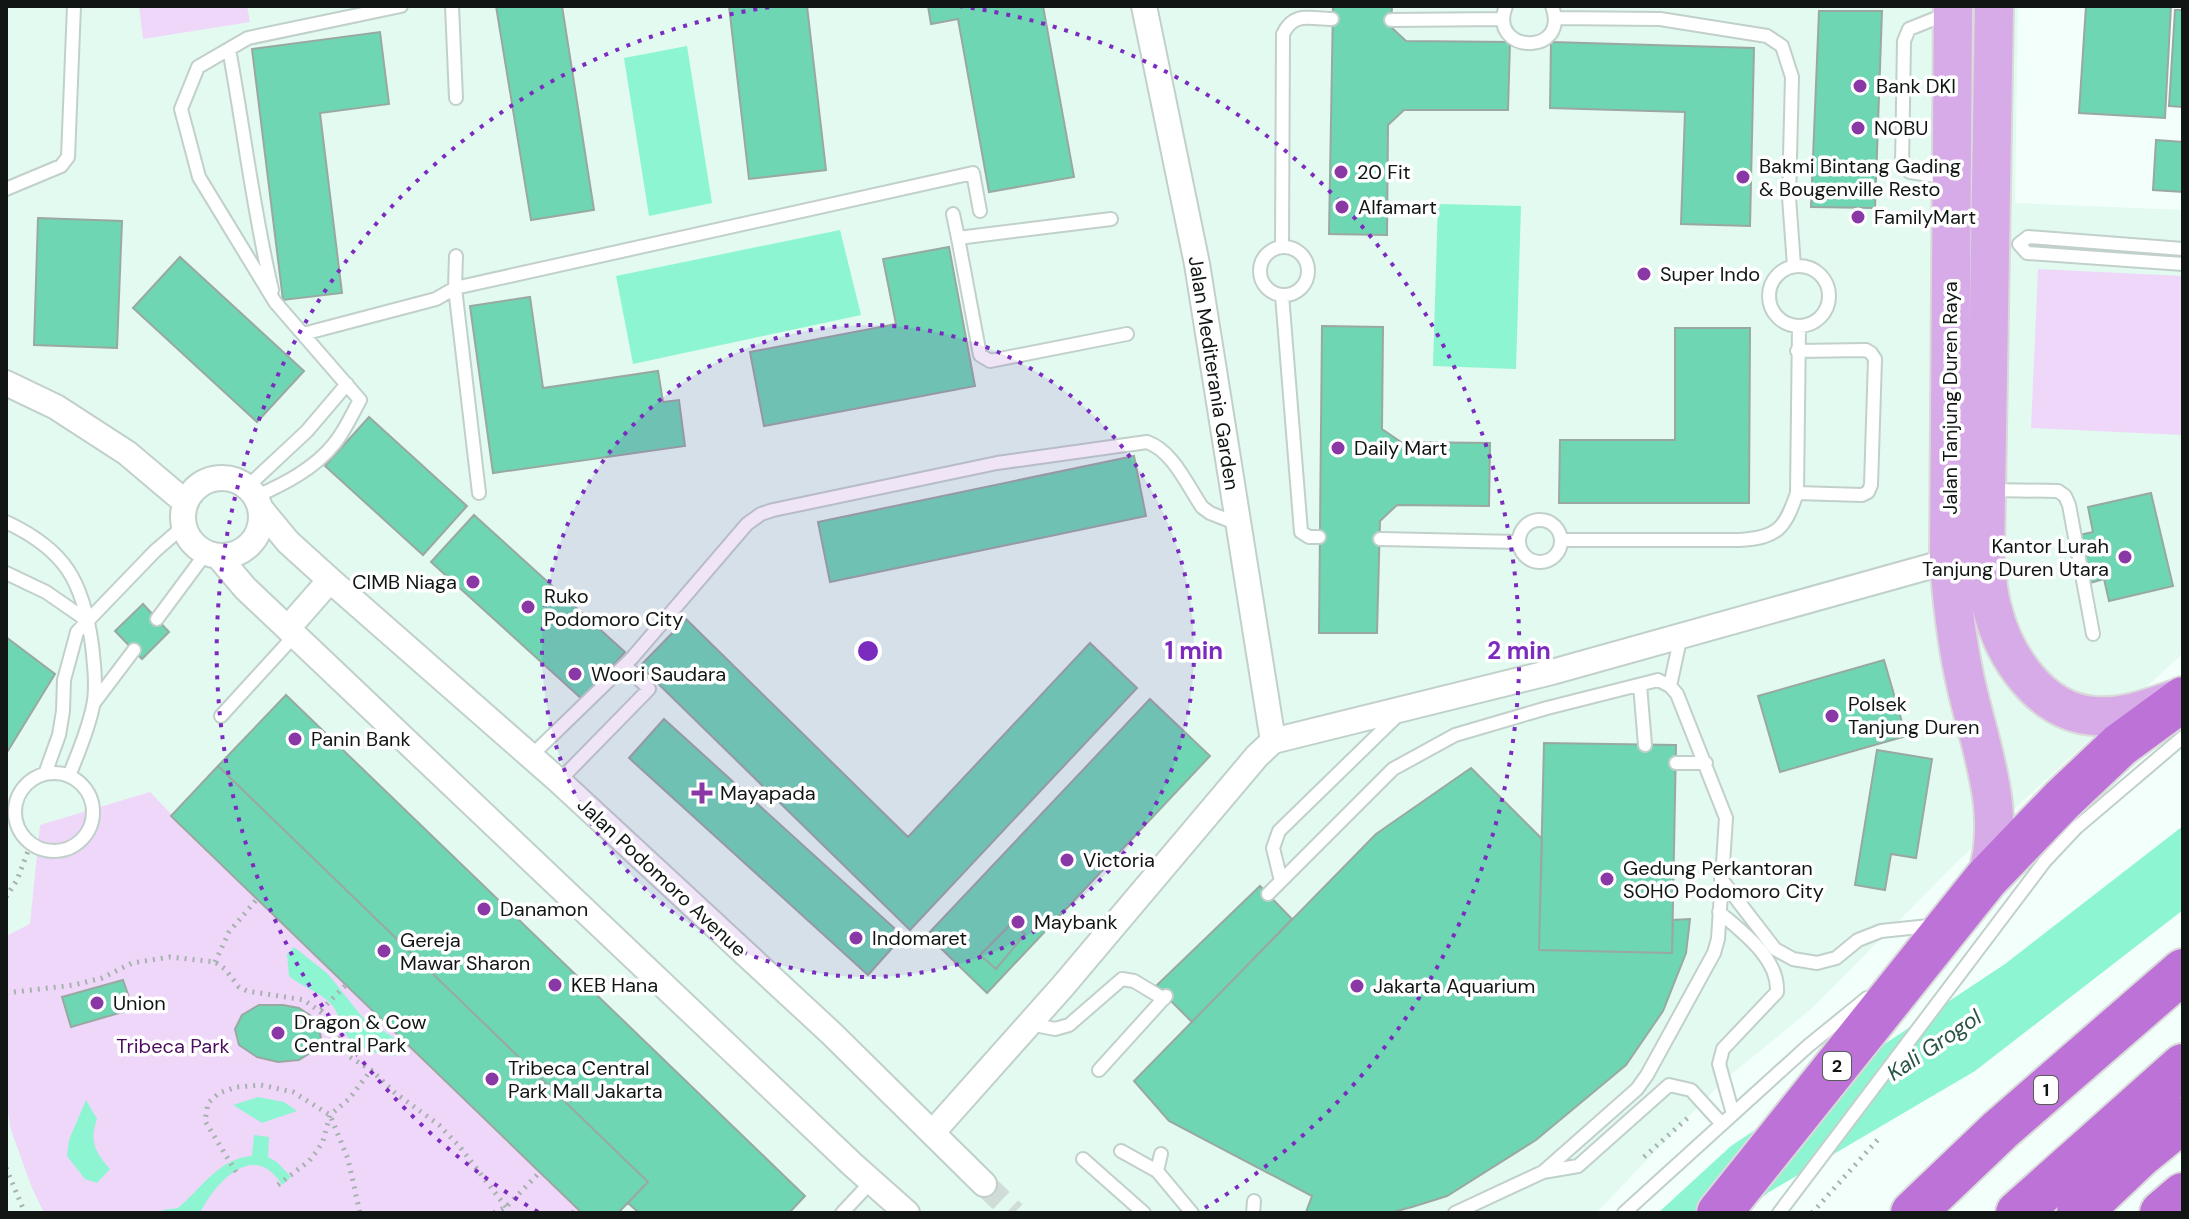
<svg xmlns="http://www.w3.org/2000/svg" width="2189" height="1219" font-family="'DM Sans',sans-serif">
<rect width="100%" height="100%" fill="#f2fffa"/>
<!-- built -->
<path fill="#e2faf0" d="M6,6h2012l-3,197 168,7v443l-223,206 -149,150 -89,73 -126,131h-1590z"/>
<!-- green -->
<path fill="#efd7f9" d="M139,6h108l3,16 -107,17z
M2038,269l145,7v159l-152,-7z
M150,792l42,44 386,372 1,5h-535l-12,-25 -21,-58 -5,-28v-166l24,-12 10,-99z"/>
<!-- water -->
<path fill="#8df5d1" d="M687,46l25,157 -63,13 -25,-158z
M1438,204l83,2 -5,163 -83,-3z
M840,230l21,85 -228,49 -17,-88z
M2183,826v84l-208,161 -206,121 -27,21h-84l73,-67 274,-182z
M294,947l34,27 35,44 33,21 2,6 -1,10c-13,3 -39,-7 -48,-17 -8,-9 -9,-25 -18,-34 -12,-13 -29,-17 -42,-28l-2,-22z
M258,1097l26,5 13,9 -35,12 -29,-18z
M86,1100l11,19c-8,22 -2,33 13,50l-13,14 -12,-4 -18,-23 2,-16z
M254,1135l15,2 -1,20 9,5 14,15 -9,8c-28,-46 -67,-2 -82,28h-41l4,-3 15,-2c23,-19 41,-50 74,-52z"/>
<!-- building -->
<path fill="#6ed6b3" stroke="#9aa8a2" stroke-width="2" d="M496,6h66l32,204 -63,10z
M729,6h78l19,164 -77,9z
M928,6h115l31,171 -85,15 -31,-173 -27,5z
M1333,6h59l-1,21 15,14 104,1 -2,68h-104l-16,15 -1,110 -58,-1z
M2086,6h85l-6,112 -86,-5z
M2175,10h8v97l-14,-1z
M1819,11h63l-7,197 -64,-1z
M380,32l9,72 -69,9 22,180 -59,7 -31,-251z
M1551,42l203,6 -4,178 -69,-2 4,-112 -135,-4z
M2156,140l27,2v50l-30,-2z
M38,218l84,3 -5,127 -83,-3z
M949,247l26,139 -211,40 -14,-74 146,-28 -13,-65z
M180,257l124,114 -47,51 -124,-114z
M530,297l13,91 115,-17 5,31 16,-2 6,46 -192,27 -23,-167z
M1322,326l61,1 -1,102 19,13 89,1 -1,63 -92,-1 -17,16 -3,112h-58z
M1675,328h75l-1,175h-190l1,-63h115z
M369,417l98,89 -44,49 -98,-89z
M1134,456l12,60 -316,66 -12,-60z
M2151,493l22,93 -64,15 -5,-22 -14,4 -11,-48 14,-3 -5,-25z
M474,515l151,137 -42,48 -152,-138z
M143,604l26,28 -27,27 -27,-28z
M686,619l222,218 182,-194 47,45 -227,242 -270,-264z
M6,637l49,37 -49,80z
M1884,660l22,76 -126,36 -22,-76z
M286,695l519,501 -16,17h-150l-11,-10 20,-21 -430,-416z
M1150,699l60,57 -223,237 -60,-58z
M664,719l239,217 -35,39 -239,-217z
M1544,743l132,2 -4,208 -133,-3z
M1877,750l55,9 -16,99 -25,-4 -6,36 -30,-5z
M218,766l430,416 -30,31h-36l-411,-397z
M1471,768l71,71 -3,111 133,3 1,-33 17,-1 -4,34 -23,58 -37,54 -90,75 -89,56 -35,11 -23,6 -83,-1 6,-16 -143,-75 -35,-40 242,-247z
M1260,886l32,33 -100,103 -36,-36z
M1013,922l12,12 -29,35 -16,-14z
M123,980l10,29 -62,18 -9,-30z
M259,1005h24l16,3 12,8 7,9 3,13 -8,13 -14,9 -21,2 -21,-5 -18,-12 -4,-16 7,-14z"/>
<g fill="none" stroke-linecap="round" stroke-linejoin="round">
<!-- street-tunnel -->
<path stroke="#d0dcd8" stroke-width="24" stroke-dasharray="24 12" stroke-linecap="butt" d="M984,1184l30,29"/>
<defs>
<path id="lane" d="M452,6l4,92
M1506,6c-19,48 65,51 46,0
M1555,18l105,1 107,17 15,10 10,31 -3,120 5,69
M1391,20l112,-1
M229,49c15,81 24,161 43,241
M1948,178l-38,-6 -8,-6 2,-125 5,-12 40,-16
M6,189l55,-23 7,-9 6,-151
M953,214l5,24
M1111,219l-153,19 22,117 10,6 137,-27
M1282,246l1,-212c11,-23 27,-15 49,-15
M1260 271a24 24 0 1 1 48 0a24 24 0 1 1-48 0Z
M2183,249l-155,-12 -9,7 8,9 156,11
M456,256l-1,32 518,-115 7,38
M1769 296a30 30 0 1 1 60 0a30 30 0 1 1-60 0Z
M1282,295l19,237 8,5h10
M303,334l133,-35 19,-11 24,205
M1797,351l69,-1 5,3 4,6 -4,126 -3,7 -6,3 -65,-2
M247,487l60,-56 40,-47
M1991,490l67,1 7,5 4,9 24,129
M255,497c29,-13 59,-28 79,-53 11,-13 18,-30 26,-44l-85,-98 -76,-125 -18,-68 17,-42 50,-29 153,-32
M1519 541a21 21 0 1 1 42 0a21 21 0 1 1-42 0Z
M6,522c60,28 77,60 86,123 2,19 5,43 1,61 -5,25 -15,47 -24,70
M1380,539l138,3
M1561,540h178c39,-2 46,-12 58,-47l2,-167
M6,573l40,19 42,29
M157,619l49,-66
M1640,685l5,60
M1670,686l11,-51
M94,703l40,-53
M221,716l74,-81
M531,756l101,-98 115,-134 14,-10 12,-4 224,-47 150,-21c26,9 40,43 55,65l8,6 28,11
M1676,763h30
M15 812a39 39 0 1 1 78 0a39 39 0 1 1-78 0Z
M45,774l14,-39 4,-24 1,-31 13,-48 78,-81 29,-25
M559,781l90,-92 -24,-24
M1721,879l54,70 18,10 24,4 19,-5 22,-18 23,-9 48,-5
M1281,881l-8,-33 6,-17 118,-115
M1268,894l125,-125 62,-34 92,-27 111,-28 12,6 7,8 49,124 -8,121 -4,14 -67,122 -10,14 -94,83 -88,41
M1719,912c23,20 60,46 58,80l-54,57 -4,15 14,50
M1030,1024l25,5 14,-4 53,-46 12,2 30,18
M1099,1070l67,-74
M1121,1151l36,20 35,42
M1083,1159l61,54
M1157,1171l4,-17
M1543,1172l35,-6 91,-81 22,5 31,34
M842,1213l30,-32
M1253,1213l1,-12
M1624,1213l184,-167 59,-48
M1779,1213l266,-352 31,-33 107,-91"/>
<path id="street" d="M1144,6l53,258 76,477
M6,383l50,24 71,46 58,49
M183 517a39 39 0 1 1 78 0a39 39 0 1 1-78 0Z
M260,508l28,34 42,38 229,201 272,252 153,151
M218,556l27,32 608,577 54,48
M288,628l42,-48
M933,1132l130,-146 194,-230 16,-15 279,-69 408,-114"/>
<path id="primary" d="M1953,6l-4,554c3,39 7,77 15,115 14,69 45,136 22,204
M1994,6l-9,547c1,19 2,37 7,55 12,49 49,105 103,108 27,2 53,-7 78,-16"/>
<path id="highway" d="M1719,1213l267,-334 76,-79 58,-55 63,-46
M1913,1213l87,-83 183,-159
M2018,1213l165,-147
M2079,1213l60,-57 44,-36
M2162,1213l21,-18"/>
</defs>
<!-- lane casing -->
<use href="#lane" stroke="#c1d0ca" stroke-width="16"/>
<!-- street casing -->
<use href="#street" stroke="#c1d0ca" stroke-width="28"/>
<!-- primary casing -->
<use href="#primary" stroke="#d9dad9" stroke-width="42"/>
<!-- highway casing -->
<use href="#highway" stroke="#d9dad9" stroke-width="48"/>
<!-- path -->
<path stroke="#a7b1ad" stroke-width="5" stroke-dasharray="2 6" stroke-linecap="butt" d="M6,897l11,-17 14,-37
M215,962l14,-30 28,-33
M6,993l68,-8 28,-7 30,-15 38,-6 45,5 10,7 14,18 8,4 57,9 29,21 17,36 21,13 23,22 45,33 21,22 46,60
M321,1010l25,-25
M1644,1157l47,-42
M6,1168l19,45
M236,1172l-31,-51 3,-18 11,-10 18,-6 24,-2 32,7 37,23 18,44 12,54
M278,1185l31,-24 8,-10 6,-10 7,-26 19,-16 22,-29
M494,1213l12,-6 34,-35
M573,1213l5,-5
M1812,1213l69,-77"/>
<!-- lane -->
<use href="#lane" stroke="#fff" stroke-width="12"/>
<!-- street -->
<use href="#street" stroke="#fff" stroke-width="24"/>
<!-- primary -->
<use href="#primary" stroke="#d7aae8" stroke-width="38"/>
<!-- highway -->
<use href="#highway" stroke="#bd72d8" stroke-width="44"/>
</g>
<!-- distance rings -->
<circle cx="868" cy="651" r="326" fill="#7b2cbf" fill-opacity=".12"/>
<g fill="none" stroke="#7b2cbf" stroke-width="4" stroke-dasharray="4 8">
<circle cx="868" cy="651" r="326"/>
<path d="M538 1212A651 651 0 0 1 777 6M959 6A651 651 0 0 1 1198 1212"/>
</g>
<!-- markers -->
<g fill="#8b38a7" stroke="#fff" stroke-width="3">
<circle cx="1860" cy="86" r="8"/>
<circle cx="1858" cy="128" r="8"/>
<circle cx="1341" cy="172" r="8"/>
<circle cx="1743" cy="177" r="8"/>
<circle cx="1342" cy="207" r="8"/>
<circle cx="1858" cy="217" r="8"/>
<circle cx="1644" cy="274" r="8"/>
<circle cx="1338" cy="448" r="8"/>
<circle cx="2125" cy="557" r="8"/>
<circle cx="473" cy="582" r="8"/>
<circle cx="528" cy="607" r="8"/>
<circle cx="575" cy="674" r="8"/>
<circle cx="1832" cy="716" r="8"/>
<circle cx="295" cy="739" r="8"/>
<path d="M698 781h8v8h8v8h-8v8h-8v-8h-8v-8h8z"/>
<circle cx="1067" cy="860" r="8"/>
<circle cx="1607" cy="879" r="8"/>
<circle cx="484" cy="909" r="8"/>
<circle cx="1018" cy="922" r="8"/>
<circle cx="856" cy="938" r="8"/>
<circle cx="384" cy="951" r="8"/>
<circle cx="555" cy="985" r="8"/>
<circle cx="1357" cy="986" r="8"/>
<circle cx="97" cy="1003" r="8"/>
<circle cx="278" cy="1033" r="8"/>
<circle cx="492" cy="1079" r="8"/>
</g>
<g text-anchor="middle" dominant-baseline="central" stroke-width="7" stroke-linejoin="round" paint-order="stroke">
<!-- shield labels -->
<g fill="#fff" stroke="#585c5a" stroke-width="2">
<rect x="1823" y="1052" width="28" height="28" rx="6"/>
<rect x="2034" y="1076" width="24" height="28" rx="6"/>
</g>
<g font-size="18" font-weight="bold" fill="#111614">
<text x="1837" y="1066">2</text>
<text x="2046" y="1090">1</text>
</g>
<!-- poi labels -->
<g font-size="20" fill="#111614" stroke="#fff" text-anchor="start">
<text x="1876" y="86">Bank DKI</text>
<text x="1874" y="128">NOBU</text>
<text x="1759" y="166">Bakmi Bintang Gading<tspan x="1759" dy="23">&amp; Bougenville Resto</tspan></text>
<text x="1357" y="172">20 Fit</text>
<text x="1358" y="207">Alfamart</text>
<text x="1874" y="217">FamilyMart</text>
<text x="1660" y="274">Super Indo</text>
<text x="1354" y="448">Daily Mart</text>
<text x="2109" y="546" text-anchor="end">Kantor Lurah<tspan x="2109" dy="23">Tanjung Duren Utara</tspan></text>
<text x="457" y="582" text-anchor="end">CIMB Niaga</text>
<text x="544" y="596">Ruko<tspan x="544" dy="23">Podomoro City</tspan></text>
<text x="591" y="674">Woori Saudara</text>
<text x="1848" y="704">Polsek<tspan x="1848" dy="23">Tanjung Duren</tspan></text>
<text x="311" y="739">Panin Bank</text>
<text x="720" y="793">Mayapada</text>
<text x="1083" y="860">Victoria</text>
<text x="1623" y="868">Gedung Perkantoran<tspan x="1623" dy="23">SOHO Podomoro City</tspan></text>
<text x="500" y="909">Danamon</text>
<text x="1034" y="922">Maybank</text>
<text x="872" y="938">Indomaret</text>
<text x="400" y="940">Gereja<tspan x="400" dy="23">Mawar Sharon</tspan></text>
<text x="571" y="985">KEB Hana</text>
<text x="1373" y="986">Jakarta Aquarium</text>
<text x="113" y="1003">Union</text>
<text x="294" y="1022">Dragon &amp; Cow<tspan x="294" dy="23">Central Park</tspan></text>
<text x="508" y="1068">Tribeca Central<tspan x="508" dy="23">Park Mall Jakarta</tspan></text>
</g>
<!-- street labels -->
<g font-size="20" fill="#111614" stroke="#fff">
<text transform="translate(1214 373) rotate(81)">Jalan Mediterania Garden</text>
<text transform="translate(1950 398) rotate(-90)">Jalan Tanjung Duren Raya</text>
<text transform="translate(662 877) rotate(43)">Jalan Podomoro Avenue</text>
</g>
<!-- park labels -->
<g font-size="20" fill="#4c0c60" stroke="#fff">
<text x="173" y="1046">Tribeca Park</text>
</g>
<!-- water labels -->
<g font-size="22" font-style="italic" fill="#275445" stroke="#fff">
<text transform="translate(1934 1045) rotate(-34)">Kali Grogol</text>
</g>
</g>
<circle cx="868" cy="651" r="12" fill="#7b2cbf" stroke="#fff" stroke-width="4"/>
<g font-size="24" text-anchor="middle" font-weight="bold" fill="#7b2cbf" stroke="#fff" stroke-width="7" stroke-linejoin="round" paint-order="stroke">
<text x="1194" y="659">1 min</text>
<text x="1519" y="659">2 min</text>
</g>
<!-- border -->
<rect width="2189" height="1219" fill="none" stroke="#111614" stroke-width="16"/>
</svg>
